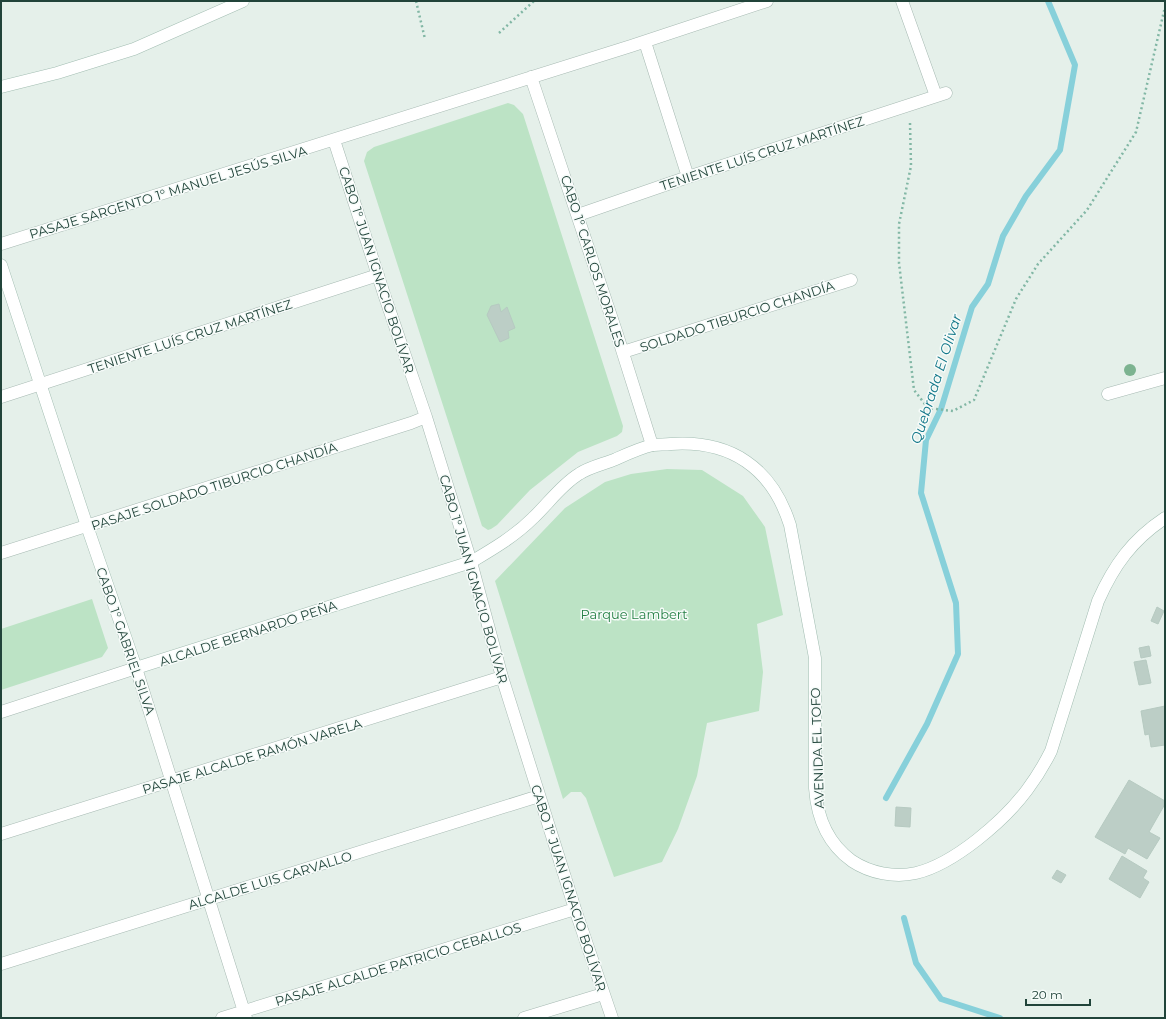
<svg xmlns="http://www.w3.org/2000/svg" width="1166" height="1019" font-family="Montserrat,sans-serif">
<rect width="100%" height="100%" fill="#e5f0ea"/>
<!-- green -->
<path fill="#bce3c5" d="M508,103l6,2 9,9 100,312 -1,6 -5,4 -39,16 -48,38 -33,35 -6,4 -3,1 -6,-4 -118,-365 3,-9 7,-5z
M667,469l35,1 41,26 22,31 18,88 -26,9 6,48 -4,39 -52,12 -10,53 -19,53 -16,33 -48,15 -28,-79 -5,-6h-10l-8,7 -68,-218 70,-73 40,-26 26,-8z
M92,599l16,49 -6,9 -101,33v-61z"/>
<g fill="none" stroke-linecap="round" stroke-linejoin="round">
<!-- stream -->
<path stroke="#87d0da" stroke-width="6" d="M886,798l41,-74 31,-70 -2,-51 -35,-110 5,-53 15,-31 31,-102 16,-23 15,-48 23,-40 34,-46 15,-85 -27,-64
M904,918l12,45 25,36 59,19"/>
</g>
<!-- building -->
<path fill="#bccec6" stroke="#b6cac1" d="M499,304l2,8 6,-5 8,21 -7,3 1,7 -9,4 -13,-27 4,-9z
M1157,607l7,4 -6,13 -7,-3z
M1149,646l2,10 -10,2 -2,-10z
M1146,660l5,23 -12,2 -5,-23z
M1165,706v39l-14,2 -2,-13 -4,1 -4,-24z
M1129,780l36,21v3l-16,28 11,6 -13,21 -19,-11 -3,6 -30,-17z
M896,807l15,1 -1,19 -15,-1z
M1122,856l25,15 -4,7 6,4 -9,16 -31,-19z
M1057,870l9,5 -5,8 -9,-5z"/>
<g fill="none" stroke-linecap="round" stroke-linejoin="round">
<defs>
<path id="lane" d="M524,1018l79,-24"/>
<path id="street" d="M902,1l34,95
M645,42l43,135
M531,77l86,257 35,111
M334,140l50,154 42,123 45,145 31,115 73,232 37,109
M578,215l110,-38 258,-84
M1,244l630,-198 136,-45
M623,352l228,-72
M1108,394l57,-16
M1,397l377,-122
M1,553l410,-130 15,-6
M1,712l135,-44 110,350
M1,834l501,-157
M1,964l538,-168
M222,1018l353,-109"/>
<path id="secondary" d="M1,87l56,-14 77,-24 109,-48
M1,265l86,261 49,142 335,-106c22,-13 44,-26 62,-44 15,-14 28,-33 46,-44 10,-7 25,-10 37,-15 11,-5 24,-11 37,-14 6,-1 12,0 18,-1 60,-4 101,24 119,81l25,133v130c2,29 12,55 37,73 18,12 43,17 64,12 38,-9 88,-52 111,-83 9,-12 17,-25 24,-39l47,-150c16,-36 34,-61 67,-83"/>
</defs>
<!-- lane casing -->
<use href="#lane" stroke="#a6b9b2" stroke-width="13"/>
<!-- street casing -->
<use href="#street" stroke="#a6b9b2" stroke-width="13"/>
<!-- secondary casing -->
<use href="#secondary" stroke="#a2bdb2" stroke-width="13"/>
<!-- path -->
<path stroke="#82b7a5" stroke-width="2.5" stroke-dasharray="2 3" stroke-linecap="butt" d="M416,1l9,38
M499,33l35,-32
M910,123l1,43 -12,58v39l15,127 14,18 25,3 21,-11 42,-101 22,-35 49,-54 49,-78 28,-121h1"/>
<!-- lane -->
<use href="#lane" stroke="#fff" stroke-width="12"/>
<!-- street -->
<use href="#street" stroke="#fff" stroke-width="12"/>
<!-- secondary -->
<use href="#secondary" stroke="#fff" stroke-width="12"/>
</g>
<!-- trees -->
<circle fill="#7cb390" cx="1130" cy="370" r="6"/>
<g text-anchor="middle" dominant-baseline="central" stroke-width="3" stroke-linejoin="round" paint-order="stroke">
<!-- street labels -->
<g font-size="13" fill="#21443a" stroke="#f6fbf9">
<text transform="translate(762 153) rotate(-18)">TENIENTE LUÍS CRUZ MARTÍNEZ</text>
<text transform="translate(168 192) rotate(-17)">PASAJE SARGENTO 1° MANUEL JESÚS SILVA</text>
<text transform="translate(593 261) rotate(72)">CABO 1° CARLOS MORALES</text>
<text transform="translate(377 270) rotate(72)">CABO 1° JUAN IGNACIO BOLÍVAR</text>
<text transform="translate(737 316) rotate(-18)">SOLDADO TIBURCIO CHANDÍA</text>
<text transform="translate(190 336) rotate(-18)">TENIENTE LUÍS CRUZ MARTÍNEZ</text>
<text transform="translate(214 486) rotate(-18)">PASAJE SOLDADO TIBURCIO CHANDÍA</text>
<text transform="translate(474 579) rotate(74)">CABO 1° JUAN IGNACIO BOLÍVAR</text>
<text transform="translate(248 633) rotate(-18)">ALCALDE BERNARDO PEÑA</text>
<text transform="translate(126 641) rotate(71)">CABO 1° GABRIEL SILVA</text>
<text transform="translate(817 748) rotate(-92)">AVENIDA EL TOFO</text>
<text transform="translate(252 756) rotate(-17)">PASAJE ALCALDE RAMÓN VARELA</text>
<text transform="translate(270 880) rotate(-17)">ALCALDE LUIS CARVALLO</text>
<text transform="translate(569 888) rotate(72)">CABO 1° JUAN IGNACIO BOLÍVAR</text>
<text transform="translate(398 964) rotate(-17)">PASAJE ALCALDE PATRICIO CEBALLOS</text>
</g>
<!-- park labels -->
<g font-size="13" fill="#268146" stroke="#f6fbf9">
<text x="634" y="614">Parque Lambert</text>
</g>
<!-- water labels -->
<g font-size="14" font-style="italic" fill="#137889" stroke="#f6fbf9">
<text transform="translate(936 379) rotate(-72)">Quebrada El Olivar</text>
</g>
</g>
<!-- border -->
<rect width="1166" height="1019" fill="none" stroke="#21443a" stroke-width="4"/>
<!-- scale -->
<path d="M1026 999v6h64v-6" fill="none" stroke="#21443a" stroke-width="2"/>
<text x="1032" y="999" font-size="12" fill="#21443a" stroke="#f6fbf9" stroke-width="3" paint-order="stroke">20 m</text>
</svg>
